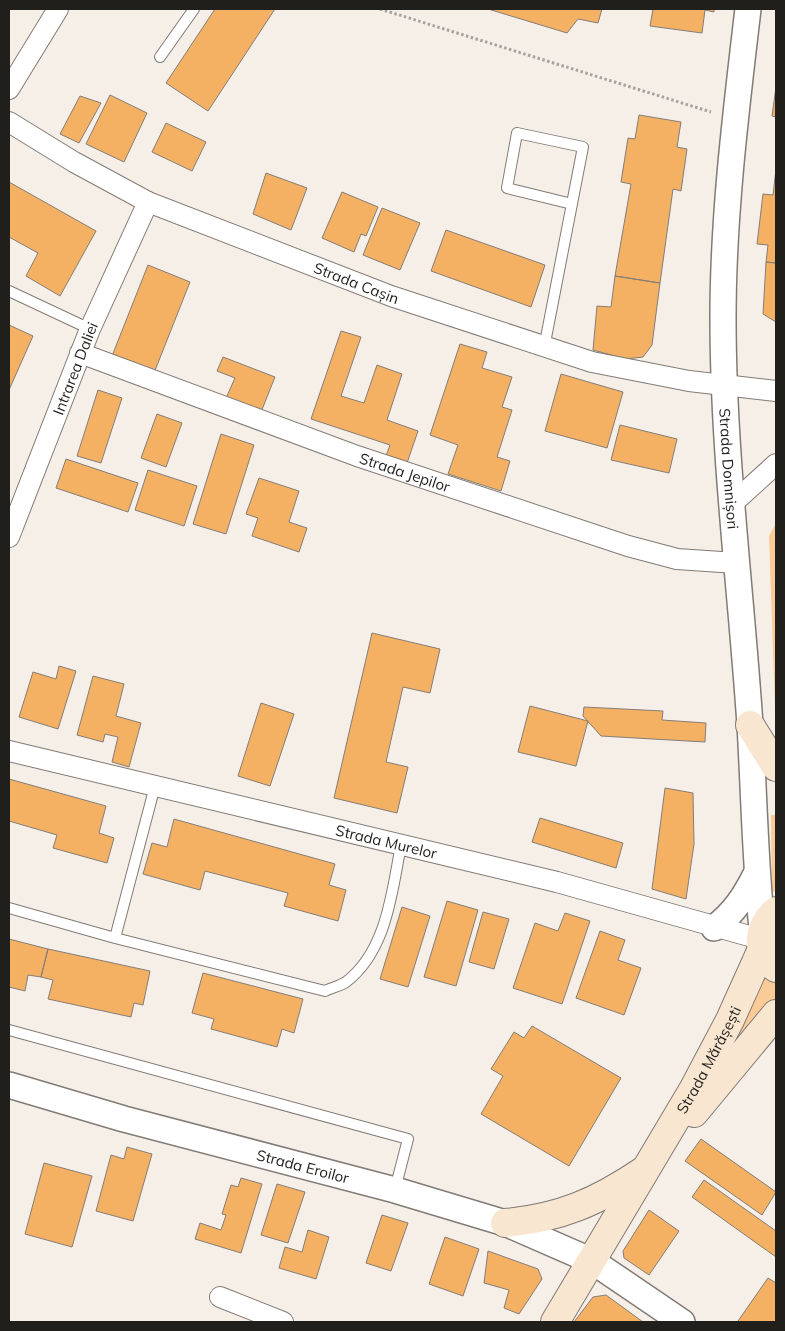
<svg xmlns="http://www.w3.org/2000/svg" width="785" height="1331" font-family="Mulish,sans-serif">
<rect width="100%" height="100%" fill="#f6efe8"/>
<!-- green -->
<path fill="#faca97" d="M776,523v216l-7,-203z
M771,815h5v75l-4,3z
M764,971l12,7v24l-68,79z"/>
<!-- building -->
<path fill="#f5b163" stroke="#847d77" d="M215,9h60l-67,102 -42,-28z
M488,9h114l-4,14 -20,-4 -11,14z
M653,9h61v3l-9,-2 -3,23 -52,-7z
M776,87v30l-4,-1z
M110,95l37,18 -23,49 -38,-18z
M80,96l21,7 -22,40 -19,-9z
M639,115l42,7 -4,25 10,2 -6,42 -8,-2 -13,94 -45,-7 16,-92 -10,-2 7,-44 7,1z
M166,123l40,19 -14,29 -40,-19z
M776,169v94l-10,-1 2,-17 -11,-1 6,-50 10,1z
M266,173l41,15 -16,42 -38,-16z
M9,182l87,49 -36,65 -34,-20 12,-23 -29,-16z
M342,192l36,15 -12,29 -5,-2 -7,18 -32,-14z
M382,208l38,15 -20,47 -37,-15z
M446,230l99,35 -14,42 -100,-36z
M766,262l10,1v59l-13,-8z
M148,265l42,17 -36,91 -42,-17z
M615,276l45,7 -8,62 -9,12 -17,2 -33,-9 4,-44 14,1z
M9,325l24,11 -24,54z
M341,331l20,6 -20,59 23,7 13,-38 25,9 -15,46 31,11 -11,32 -21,-7 4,-11 -79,-26z
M460,344l27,8 -5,16 30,9 -10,30 10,3 -15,47 13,4 -9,30 -53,-17 10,-29 -28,-10z
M223,357l52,20 -14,35 -35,-14 9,-20 -18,-7z
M561,374l62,18 -16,56 -62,-17z
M98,390l24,8 -21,65 -24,-7z
M157,414l25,9 -16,44 -25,-9z
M620,425l57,14 -8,34 -58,-13z
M221,434l33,11 -28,89 -33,-10z
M66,459l72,24 -10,29 -72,-24z
M148,470l49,16 -13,40 -49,-16z
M259,478l40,13 -10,31 18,6 -8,24 -47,-16 6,-18 -12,-4z
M372,633l68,16 -10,44 -27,-6 -17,75 22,5 -11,46 -63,-15z
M59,666l17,5 -18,58 -39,-12 14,-45 23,7z
M93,676l31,8 -8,32 25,7 -12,44 -17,-5 6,-25 -13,-3 -2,8 -26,-7z
M261,703l33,11 -24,72 -32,-10z
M530,706l58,15 -12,45 -58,-14z
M584,707l79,4 -1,9 44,3 -1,19 -104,-6 -18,-20z
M9,779l97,27 -7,27 15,5 -7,25 -54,-15 4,-13 -48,-14z
M665,788l28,5 1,51 -8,55 -34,-10z
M540,818l83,25 -7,25 -84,-26z
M174,819l161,45 -6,21 17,5 -8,31 -54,-15 4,-13 -83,-22 -5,19 -57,-16 9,-31 15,4z
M447,901l31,9 -22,76 -32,-9z
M402,907l28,9 -22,71 -28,-8z
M483,912l26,7 -15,50 -25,-7z
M565,913l25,8 -28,83 -49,-16 22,-65 23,8z
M600,931l25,9 -7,20 23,8 -17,47 -48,-17z
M9,939l39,10 -7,28 -13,-2 -3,16 -16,-4z
M48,949l102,22 -7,34 -9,-2 -3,14 -83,-18 5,-19 -12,-3z
M203,973l100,26 -9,34 -12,-4 -5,18 -66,-18 3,-10 -22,-6z
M532,1026l89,52 -52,88 -88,-52 22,-38 -12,-7 23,-37 10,6z
M701,1139l75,53 -14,23 -77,-54z
M127,1147l25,7 -19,67 -37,-10 15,-56 13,4z
M44,1163l48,13 -20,71 -47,-13z
M241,1178l21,6 -21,69 -46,-14 5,-16 21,7 5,-15 -4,-1 9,-29 7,2z
M704,1180l72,51v26l-84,-60z
M277,1184l28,8 -17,51 -27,-8z
M649,1210l30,21 -30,44 -25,-17 -1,-7z
M382,1215l26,8 -17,48 -25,-8z
M308,1230l21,7 -13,42 -37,-11 6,-21 17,5z
M445,1237l34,12 -16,47 -34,-12z
M488,1251l50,18 4,10 -23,35 -15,-6 5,-18 -25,-7z
M768,1278l8,5v39h-36l-2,-1z
M606,1295l37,27h-69l19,-25z"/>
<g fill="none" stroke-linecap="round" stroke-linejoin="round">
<defs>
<path id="service" d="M160,57l34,-48
M9,291l81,38
M544,348l39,-201 -66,-14 -10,55 65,16
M9,908l106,30 210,53c6,-3 15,-5 21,-9 41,-31 46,-91 55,-137
M115,938l40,-152
M9,1030l399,109 -13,50"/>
<g id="minor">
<path d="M9,89l49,-80"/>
<path id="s1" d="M9,122l65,40 74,40 243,94 201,66 97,19 87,10"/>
<path id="s2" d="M80,353l277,103 271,90 49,13 59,4"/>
<path d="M732,504l44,-40"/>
<path id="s3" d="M9,537l81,-208 58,-127"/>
<path id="s4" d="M9,751l548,131 203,57"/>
<path d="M220,1297l63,25"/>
</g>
<g id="tertiary">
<path id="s5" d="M748,9c-12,102 -25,206 -25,309 0,136 18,272 27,407 4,68 5,136 12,204"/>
<path d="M714,928c20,-15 31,-32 42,-54"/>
<path id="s6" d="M9,1085l115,34 271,71 110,33 87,38 90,61"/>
</g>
<g id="secondary">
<path d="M750,725l26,42"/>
<path d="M776,911c-19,15 -21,43 0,57"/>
<path d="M694,1113l82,-99"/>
<path d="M505,1223c55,-5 92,-21 138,-52"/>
<path id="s7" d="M555,1322l138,-232 37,-70 32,-71"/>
</g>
</defs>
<!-- service casing -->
<use href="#service" stroke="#827b75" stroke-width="12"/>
<!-- minor casing -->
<use href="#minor" stroke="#827b75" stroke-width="22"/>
<!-- tertiary casing -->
<use href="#tertiary" stroke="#827b75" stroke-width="28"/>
<!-- secondary casing -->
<use href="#secondary" stroke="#827b75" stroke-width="30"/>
<!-- path -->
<path stroke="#a7a29d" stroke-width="3" stroke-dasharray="2.5 2.5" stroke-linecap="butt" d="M380,9l331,103"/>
<!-- service -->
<use href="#service" stroke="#fff" stroke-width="10"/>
<!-- minor -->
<use href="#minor" stroke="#fff" stroke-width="20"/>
<!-- tertiary -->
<use href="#tertiary" stroke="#fff" stroke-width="25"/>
<!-- secondary -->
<use href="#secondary" stroke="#f8e6d0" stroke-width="28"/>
</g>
<g text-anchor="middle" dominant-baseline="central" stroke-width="4" stroke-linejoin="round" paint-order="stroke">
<!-- street labels -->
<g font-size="15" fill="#211f1c" stroke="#f6efe8">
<text stroke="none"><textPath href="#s1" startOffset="384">Strada Cașin</textPath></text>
<text stroke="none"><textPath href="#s3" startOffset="181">Intrarea Daliei</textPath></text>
<text stroke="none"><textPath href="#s5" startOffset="461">Strada Domnișori</textPath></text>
<text stroke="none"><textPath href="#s2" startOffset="346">Strada Jepilor</textPath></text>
<text stroke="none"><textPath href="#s4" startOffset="388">Strada Murelor</textPath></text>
<text stroke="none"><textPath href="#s7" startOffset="304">Strada Mărășești</textPath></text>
<text stroke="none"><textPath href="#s6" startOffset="305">Strada Eroilor</textPath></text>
</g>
</g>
<!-- border -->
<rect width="785" height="1331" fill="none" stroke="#211f1c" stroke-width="20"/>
</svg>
